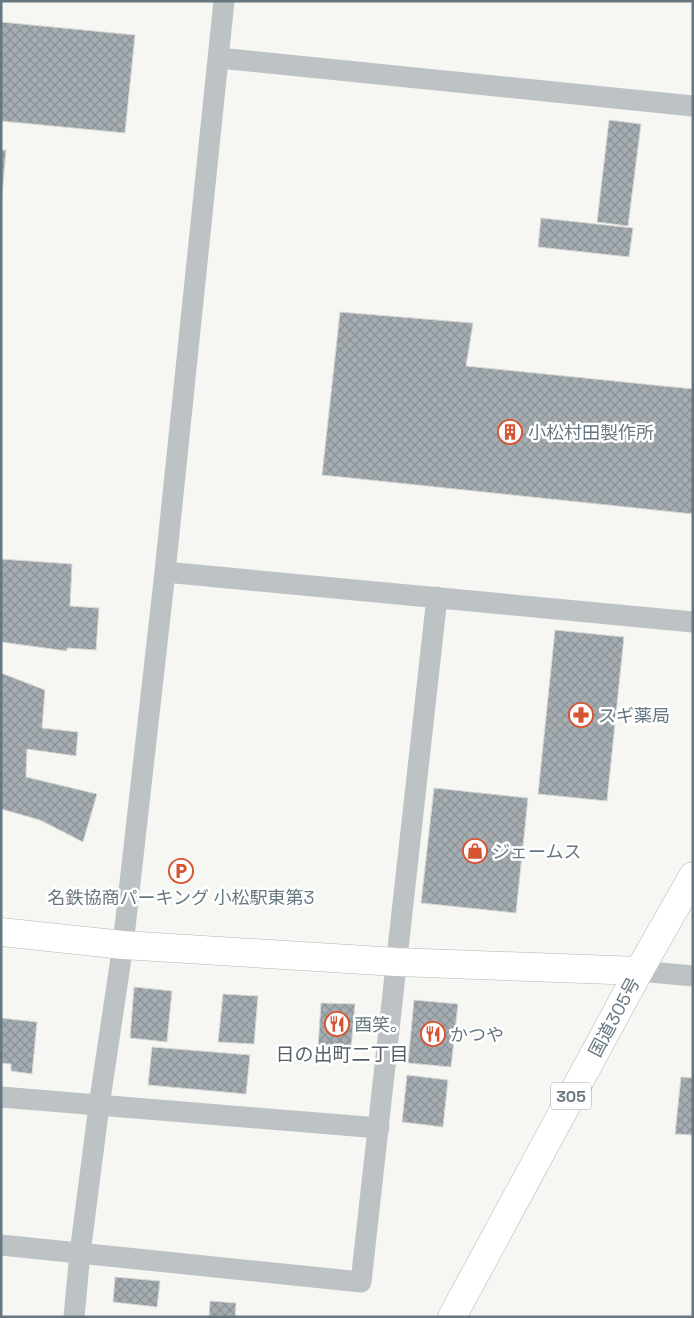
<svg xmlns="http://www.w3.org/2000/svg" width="694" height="1318" font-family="'Space Grotesk','Noto Sans JP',sans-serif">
<defs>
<pattern id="building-cross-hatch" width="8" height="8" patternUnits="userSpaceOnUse" patternTransform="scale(1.25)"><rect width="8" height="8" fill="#a5adb2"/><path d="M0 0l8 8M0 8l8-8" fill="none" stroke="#8a9296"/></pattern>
</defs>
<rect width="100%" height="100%" fill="#f6f6f3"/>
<!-- building -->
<path fill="url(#building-cross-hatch)" stroke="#d8d8d6" d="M1,22l134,13 -10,98 -124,-12z
M609,120l32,4 -13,102 -31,-4z
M1,150h5l-5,57z
M541,218l92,10 -4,29 -91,-10z
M340,312l133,11 -7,43 227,23v125l-371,-39z
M1,559l71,5 -2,42 29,2 -3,42 -29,-2v3l-66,-9z
M555,630l69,7 -17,164 -69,-7z
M1,673l44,17 -3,38 36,4 -2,24 -49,-7 -1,28 71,17 -14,48 -43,-22 -39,-11z
M434,788l94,10 -12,115 -95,-10z
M134,987l38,4 -5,51 -37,-4z
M223,994l35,2 -4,48 -36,-2z
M414,1000l44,4 -7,63 -43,-4z
M321,1003l34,1 -4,44 -33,-1z
M1,1018l36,4 -5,52 -21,-3v-7l-10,-1z
M152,1047l98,8 -4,39 -98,-9z
M407,1075l41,5 -5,47 -41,-5z
M681,1077l12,1v57l-18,-1z
M115,1277l45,4 -3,26 -44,-5z
M210,1301l26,2 -1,14h-26z"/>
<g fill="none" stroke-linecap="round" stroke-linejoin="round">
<defs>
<path id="secondary" d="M1,932l122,13 274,17 242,9"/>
<path id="highway" d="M452,1317l187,-346 54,-95"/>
</defs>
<!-- secondary casing -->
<use href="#secondary" stroke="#b0b6ba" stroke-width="29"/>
<!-- highway casing -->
<use href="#highway" stroke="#b1b5b8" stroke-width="29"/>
<!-- street -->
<path stroke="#bdc2c5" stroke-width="21" d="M219,58l474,48
M165,572l528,50
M639,971l54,5
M1,1097l378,31
M1,1245l360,37 76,-685
M74,1317l6,-64 19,-147 24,-161 42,-373 59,-571"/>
<!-- secondary -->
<use href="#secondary" stroke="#fff" stroke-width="28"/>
<!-- highway -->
<use href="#highway" stroke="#fff" stroke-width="28"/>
</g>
<!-- icons -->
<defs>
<symbol id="building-ring" viewBox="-11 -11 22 22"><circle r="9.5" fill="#fff" stroke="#d75433" stroke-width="1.5"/><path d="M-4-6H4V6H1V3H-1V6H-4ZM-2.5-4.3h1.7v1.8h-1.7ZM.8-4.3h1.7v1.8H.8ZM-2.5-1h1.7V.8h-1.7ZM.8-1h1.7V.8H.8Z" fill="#d75433"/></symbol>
<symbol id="pharmacy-ring" viewBox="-11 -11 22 22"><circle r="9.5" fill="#fff" stroke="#d75433" stroke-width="1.5"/><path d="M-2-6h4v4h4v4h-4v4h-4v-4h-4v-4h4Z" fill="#d75433"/></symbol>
<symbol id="shop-ring" viewBox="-11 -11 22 22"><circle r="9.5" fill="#fff" stroke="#d75433" stroke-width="1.5"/><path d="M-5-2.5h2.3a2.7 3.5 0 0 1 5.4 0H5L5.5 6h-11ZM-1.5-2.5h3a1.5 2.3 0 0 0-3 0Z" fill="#d75433"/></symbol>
<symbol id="parking-ring" viewBox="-11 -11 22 22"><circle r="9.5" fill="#fff" stroke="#d75433" stroke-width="1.5"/><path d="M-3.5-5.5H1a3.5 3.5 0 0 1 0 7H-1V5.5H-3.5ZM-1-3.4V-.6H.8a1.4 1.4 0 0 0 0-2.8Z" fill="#d75433"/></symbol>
<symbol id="restaurant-ring" viewBox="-11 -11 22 22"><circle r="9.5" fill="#fff" stroke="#d75433" stroke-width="1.5"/><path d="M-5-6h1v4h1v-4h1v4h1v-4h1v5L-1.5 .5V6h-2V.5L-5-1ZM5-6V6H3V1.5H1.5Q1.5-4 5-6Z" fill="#d75433"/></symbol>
</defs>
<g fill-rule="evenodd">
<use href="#building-ring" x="496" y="418" width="28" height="28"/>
<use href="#pharmacy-ring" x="567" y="701" width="28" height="28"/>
<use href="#shop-ring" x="461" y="837" width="28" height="28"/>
<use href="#parking-ring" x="167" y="857" width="28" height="28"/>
<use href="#restaurant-ring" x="323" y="1010" width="28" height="28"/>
<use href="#restaurant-ring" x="419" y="1020" width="28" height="28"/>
</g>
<g text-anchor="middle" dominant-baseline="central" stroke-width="5" stroke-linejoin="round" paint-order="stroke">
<!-- shield labels -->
<rect fill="#fff" stroke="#95a0a8" stroke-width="1" x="551" y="1082.5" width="40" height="27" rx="4"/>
<g font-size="16" font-weight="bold" fill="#677782">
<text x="571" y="1096">305</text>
</g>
<!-- poi labels -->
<g font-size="18" fill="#677782" stroke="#fff" text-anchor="start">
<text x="528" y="432">小松村田製作所</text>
<text x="598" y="715">スギ薬局</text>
<text x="492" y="851">ジェームス</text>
<text x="181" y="897" text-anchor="middle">名鉄協商パーキング 小松駅東第3</text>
<text x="354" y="1024">酉笑。</text>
<text x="450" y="1034">かつや</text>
</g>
<!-- street labels -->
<g font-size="18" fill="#677782" stroke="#fff">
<text transform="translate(614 1017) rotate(-62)">国道305号</text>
</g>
<!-- neighbourhood labels -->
<g font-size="19" fill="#556068" stroke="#fff">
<text x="342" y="1054">日の出町二丁目</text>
</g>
</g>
<!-- border -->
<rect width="694" height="1318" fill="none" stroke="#677782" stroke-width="5"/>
</svg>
